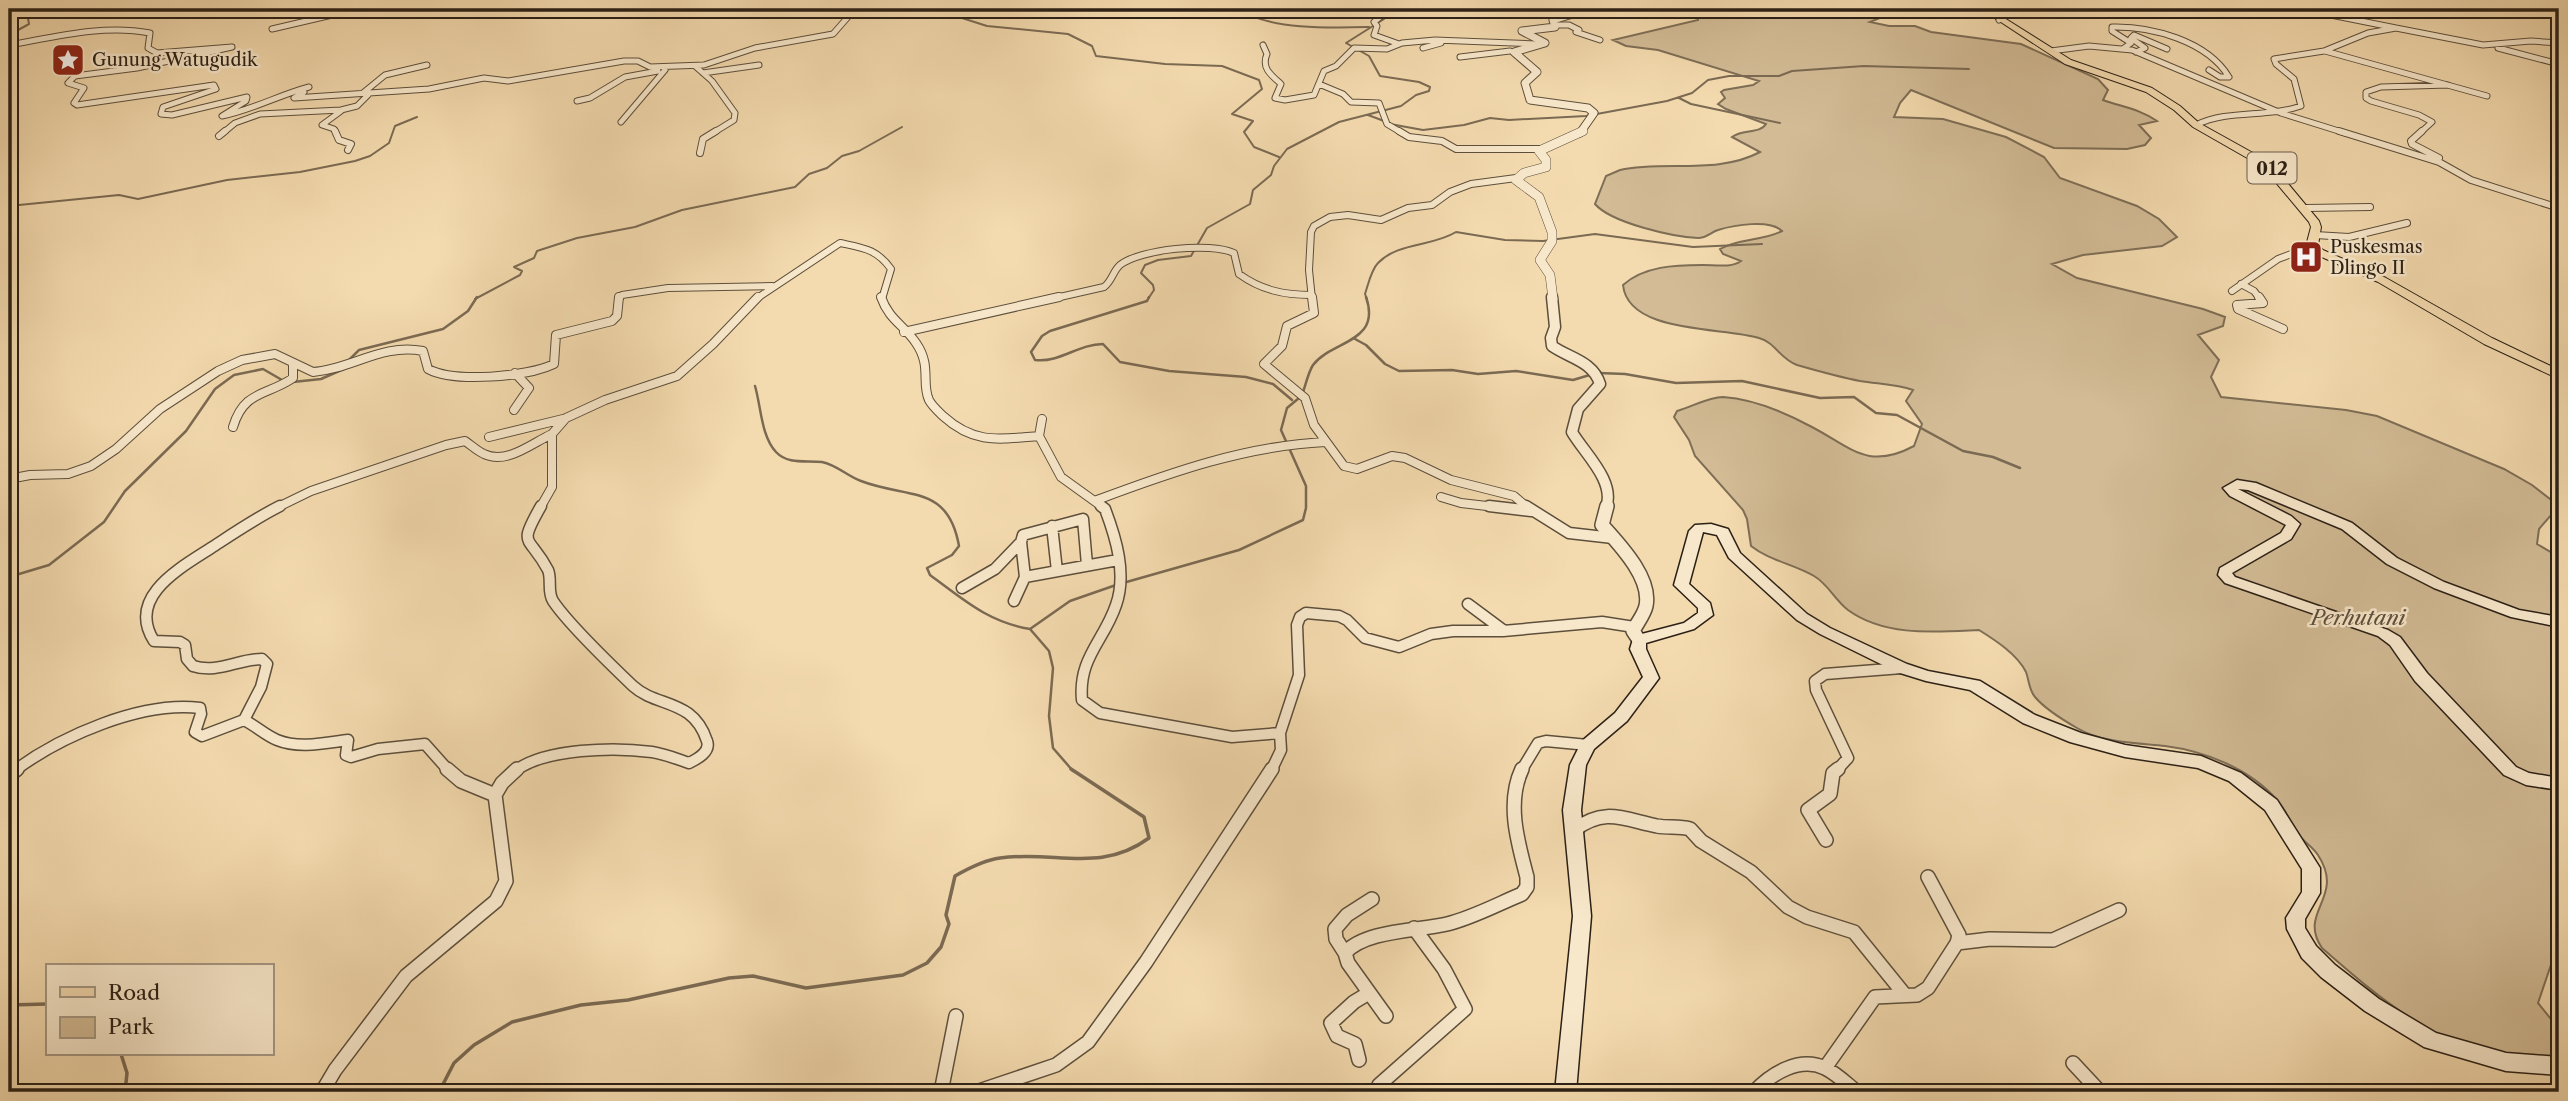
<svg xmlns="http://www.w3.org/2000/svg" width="2568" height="1101" font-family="'Libre Caslon Text',serif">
<rect width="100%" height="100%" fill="#f4dbaf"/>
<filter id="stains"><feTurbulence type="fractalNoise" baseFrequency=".00286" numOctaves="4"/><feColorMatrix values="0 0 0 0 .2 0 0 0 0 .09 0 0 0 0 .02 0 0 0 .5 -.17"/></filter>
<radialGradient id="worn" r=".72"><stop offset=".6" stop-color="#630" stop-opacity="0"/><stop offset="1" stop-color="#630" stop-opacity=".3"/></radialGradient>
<!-- green -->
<path fill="#d2bb95" stroke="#7e6e56" stroke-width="2" d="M1652,9h236l-8,9 -10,4 19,4h26l16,6 90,12 77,35 10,11 -5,10c19,7 37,9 54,21l-18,4 12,13 -6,7 -18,4 -73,-1 -143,-58 -11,13 -6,14 49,2 63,18 38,20 16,21 77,28 22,13 18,18 -15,9 -79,9 -31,9 25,14 126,31 22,8 -2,9 -25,9 21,25 -8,17 10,20 125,13 31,6 127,53 28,16 27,21 -20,23 -2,15 22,13v394l-3,-1 -18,53 21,26v23c-10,6 -20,5 -31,5 -80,2 -150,-60 -206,-109 -25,-37 24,-50 -4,-93 -5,-8 -13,-12 -18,-19 -8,-11 -14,-25 -23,-36 -27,-31 -72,-49 -112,-54 -28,-3 -63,-3 -88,-18 -14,-8 -32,-19 -42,-31 -6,-7 -6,-17 -9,-25 -9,-18 -31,-32 -47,-42 -43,2 -94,7 -131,-20 -13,-10 -20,-26 -34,-34 -20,-12 -44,-15 -63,-30l-4,-27 -4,-9 -48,-54 -6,-16 -15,-23 3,-6c15,-4 31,-14 46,-14 30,2 61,15 87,29 41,21 57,45 104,20l8,-22 -16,-23 7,-11c-17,-6 -35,-6 -53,-9 -21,-4 -42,-10 -63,-16 -17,-6 -22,-23 -38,-27 -36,-11 -131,-4 -136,-53 21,-19 52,-20 80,-20 12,0 29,3 38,-4l-18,-7 -3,-5c19,-11 43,-8 62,-18 -12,-12 -48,-6 -64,-1 -7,2 -11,8 -20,8 -24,-1 -87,-15 -103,-34l11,-28 14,-6c44,-10 97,5 140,-18l-28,-15c10,-8 28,-3 34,-13l-40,-15 -8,-5 7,-6 -4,-6 3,-2 29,-5 6,-4 -101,-31 -32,-4 -13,-6 85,-20v-5l-6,-2z"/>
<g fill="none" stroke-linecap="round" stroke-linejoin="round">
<!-- stream-far2 -->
<path stroke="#7b6a53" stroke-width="2" d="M1238,9c31,21 94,19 131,18
M1674,9l53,8h60
M940,11l47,15 81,8 24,12 4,10 69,8 57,2 37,14 3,9 -30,25 21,7 -9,11 10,15 25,10
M1384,17l16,-3 104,1 66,-6
M9,35l20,-11 -2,-11 -10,-4
M1679,98l12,6 89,19
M1368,115l16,6
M1390,124l33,6 41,-5 26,-7 19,2 77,-4 81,-15 25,-8 16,-13 21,-4h50l13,-5 72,-5 105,3
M9,206l110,-11 19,4 89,-19 73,-8 55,-11 15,-5 19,-13 6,-17 22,-9
M475,299l45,-24 2,-4 -8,-4 20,-9 3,-7 40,-13 58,-11 47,-17 113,-23 14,-13 18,-6 15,-12 17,-5 43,-24
M1148,299l6,-9 -1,-5 -12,-12 4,-8 13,-5 33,-4 16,-28 43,-24 3,-14 18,-15 3,-9 13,-17 52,-27 62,-16 15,-11 13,-4 1,-4 -11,-5 -39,-6 -11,-20 -23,-13 38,-24v-3l-5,-2
M1367,299l-2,-5c3,-9 6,-24 13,-31 20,-21 54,-16 78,-31l49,8 38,1 52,-7 98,13 69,-3"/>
<!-- stream-far1 -->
<path stroke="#7b6a53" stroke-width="2.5" d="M1149,297l-2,4 -97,30 -8,5 -11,16 4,8c25,3 43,-16 68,-16l17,18 49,9 77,6 27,7 19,16
M1355,339l11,6 19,19 14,7 53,-1 26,4 38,-3 57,9 20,-6
M349,360l10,-10 84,-21 25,-18 9,-14
M1599,373l26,1 51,9 66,-2 78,17 34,-1 22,16 21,2 66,36 30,6 27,11
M293,382l28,-3 25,-11
M755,386c6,20 6,50 21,66 12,13 31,8 46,10 15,3 25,14 39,19 47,18 87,3 98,65l-7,9 -25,13 3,7c34,25 58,47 100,54
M1303,392c3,-8 5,-19 10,-27 19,-25 69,-22 53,-68
M9,577l40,-12 55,-43 21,-31 61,-60 29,-42 19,-14 29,-6 19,11
M1123,583l116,-33 64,-30 3,-12v-22l-25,-56 6,-22 12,-10
M1073,771l-20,-23 -4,-32 4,-48 -4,-17 -19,-22 40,-28 46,-16"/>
<!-- stream -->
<path stroke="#7b6a53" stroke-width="3.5" d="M9,1005l38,-1
M121,1054l6,19 -2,19
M439,1092l15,-29 20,-18 38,-23 69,-17 47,-5 101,-22 24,-2 53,12 97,-13 24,-12 14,-16 8,-23 -3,-9 9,-39c14,-8 29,-16 45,-18 55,-8 100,16 149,-20l-5,-21 -73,-48"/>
<defs>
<path id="minor-far4" d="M1365,9l15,8 -6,5 3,4 -3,9 25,9
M1999,20l18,-11
M1556,25h13l10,5 -3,2 24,8
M2396,28l87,17 48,-4 28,2
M272,29l60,-14h32l26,-6
M9,45c46,-8 94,-21 141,-12l-2,15 9,5 75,-6 -95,21 -62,8 -7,7 16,5 -10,15 3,2 137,-20 2,4 -53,18 -2,7 11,1 75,-18 -1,4 -24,15c30,-6 57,-21 87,-29
M1263,45l4,9c-6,14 4,21 14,30l-6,14 10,2 29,-5 10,-24 12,-5 18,-18 33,1 15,-6 33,-3 102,4
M1423,48l18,-5
M2124,48l7,-5 -19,-12v-4c40,-1 95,14 117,50h-9l-11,-7
M2498,48l61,16
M2051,51l38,-5 43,4 149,63 64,20
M2325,51l162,45
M2136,52l9,-4 -14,-10 3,-3 33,14
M1460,57l50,-6
M695,66l17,15 23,32 -1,7 -21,13
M703,73l56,-8
M1319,84l24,10 8,8 28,1 8,21 15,9
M304,92l-10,6 135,-9 55,-11 24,3 116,-20h14l12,6 54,-2 51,-17 78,-14 22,-25
M363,93l22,-18 42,-10
M577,101l13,-3 35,-21 33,-6
M621,122l44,-52
M2196,125c33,-16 70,-7 105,-19l-7,-27 -18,-15 -2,-5 50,-8 44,-18 28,-5 -75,-15 -99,-4
M223,133l12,-10 25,-9 81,-4 16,-4 11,-11
M336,133l-2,-4 -12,-4 19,-14
M2420,133l12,-11 -13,-7 -48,-14 -5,-3v-6l15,-5 67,-2"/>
<path id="minor-far3" d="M335,131l4,9 12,4 -3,6
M1399,131l10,6 33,4 14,8h84
M2339,131l100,31 32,18 88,28
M2422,131l-11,10 1,3 27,14
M219,136l6,-5
M700,153l3,-14 13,-8
M2306,208l64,-1
M2315,235l34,2 58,-14
M2241,284l13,7 6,8
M2232,291l46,-32 34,-13
M619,299l3,-4 46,-7 104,-2
M756,299l84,-56c23,5 37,6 51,26l-9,30
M1051,299l53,-12c8,-6 9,-16 16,-22 20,-16 91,-23 114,-12l5,21c22,16 45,21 72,21
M1312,299l-3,-29 2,-38 3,-6 16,-9 18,-2 33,5 27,-12 24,-3 18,-13 21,-8 45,-6"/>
<path id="minor-far2" d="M881,297c8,23 23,28 35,46 16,23 5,40 13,57 3,6 10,12 14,16 32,29 57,23 96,20
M1312,297l2,16 -27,13 -5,20 -18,18 41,34 9,27 30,41 13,3 35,-13 13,2 46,22 63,16 14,12
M2259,297l4,6 -26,2 1,4 45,20
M904,332l155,-35
M514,410l15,-22 -14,-15
M1042,419l-3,17 22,41 43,31
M233,427c11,-37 34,-31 60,-49v-13
M489,437l74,-18
M9,479l21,-4 38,-1 23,-8 25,-17 44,-40 58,-38 24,-11 33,-6 38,18c39,-3 69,-29 110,-21l5,18c26,14 99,8 126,-5l2,-29 56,-14 5,-5 2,-19
M1441,497l20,6 43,5
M1097,500c75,-28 148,-54 228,-58
M276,508l35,-17 135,-46 19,-4c6,4 12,10 19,13 23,11 48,-11 68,-20
M540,508l12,-21v-53l14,-16 39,-18 72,-24 36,-32 45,-47"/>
<path id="minor-far1" d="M1101,506l4,3c11,29 22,65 11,96 -12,36 -38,53 -34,95l18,13 132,24 48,-4 19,-58 -2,-50 3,-8 6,-4 33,3 8,4 18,18 34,9 32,-13 22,-3h50l99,-9 32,5
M1489,506l42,5
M1526,506l43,27 44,5
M1052,526l5,45
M1025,577l-4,-35 2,-7 60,-16 4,46
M962,588l33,-19 26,-27
M1014,601l11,-24 93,-17
M1468,604l35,26
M244,720c12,6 21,15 33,20 22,9 48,3 71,0l-2,15 5,2 27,-8 47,-5 24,27
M14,771c47,-35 127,-70 186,-63l1,6 -6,18 7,4 42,-16 17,-33 6,-23 -5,-5c-24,0 -45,15 -69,7l-6,-7 -2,-14 -5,-3 -26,-1c-28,-44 26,-73 57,-93 23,-15 45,-30 69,-42
M515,771c30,-23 100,-24 137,-19 13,2 25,7 37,11 8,-4 22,-11 18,-22 -14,-43 -50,-33 -74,-55 -22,-21 -64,-61 -80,-85 -6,-9 -1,-22 -5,-31 -19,-36 -31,-22 -7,-64
M1271,771l10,-21 -1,-17
M1521,771l17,-28 8,-2 42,4
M1836,771l12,-13 -32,-68 -1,-9 10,-7 77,-6"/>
<path id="minor" d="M447,769l14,12 34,14
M9,775l8,-6
M1574,830c31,-23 49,-11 83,-4 11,2 22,0 33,3l11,12 50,31 37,35 19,10 47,15 51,63
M1826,840l-18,-30 22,-16 3,-21 5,-4
M1957,943l33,-4 63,1 66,-30
M1345,953l-9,-14 -1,-10 12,-14 25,-16
M1386,1016l-38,-53 -3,-10c20,-23 73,-22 102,-29 25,-6 51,-20 75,-30l5,-7v-10c-9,-34 -21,-74 -5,-108
M1359,1060l-4,-16 -18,-8 -6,-13 23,-21 15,-9
M2073,1063l27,29
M1825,1068l50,-71 42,-2 11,-7 29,-45 2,-8 -31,-58
M322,1092l13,-22 71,-94 90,-75 10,-20 -11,-86 7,-12 15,-14
M941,1092l15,-76
M976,1092l80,-27 32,-23 58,-80 126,-193
M1377,1092l2,-7 86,-76 -21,-40 -30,-41
M1754,1092c17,-18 45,-36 71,-24 12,6 22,16 32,24"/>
<path id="tertiary-far3" d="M1577,9l-1,4 -23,7 2,7 -33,4 23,12 -31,9 23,20 -12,11 5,17 58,8 6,5 -14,20"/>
<path id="tertiary-far2" d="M1553,299l-3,-24 -10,-15 12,-19v-9l-13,-35 -23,-17 8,-7 22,-6v-7l-7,-9 44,-20"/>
<path id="tertiary-far1" d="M1552,297l3,30 -4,11 1,8c17,12 41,15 48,38l-22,25 -6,23c12,21 44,49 34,76"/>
<path id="tertiary" d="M1607,506l-5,19c17,19 50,53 44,81 -2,9 -9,17 -13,25l6,9"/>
<path id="secondary" d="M2237,480l19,3 96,40 45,35 47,24 75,28 40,7v10l-48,-10 -77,-29 -47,-24 -45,-35 -94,-39 -10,-1 53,27 9,8 -9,15 -59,34 3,4 153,53 12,7 27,36 89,94 13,6 30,5v12l-33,-5 -22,-10 -89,-94 -25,-36 -12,-9 -153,-53 -7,-8 2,-7 61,-35 5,-8 -56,-29 -7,-8z
M1711,524l17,5 12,24 67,61 23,14 77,36 21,7 52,10 55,34 46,18 44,12 76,11 40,17 36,27 43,68v25l-15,26v9l11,18 19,19 44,34 57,34 70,20 53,4v18l-53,-4 -82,-24 -59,-36 -44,-34 -19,-19 -15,-29 -1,-11 16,-26v-23l-37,-59 -36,-29 -31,-13 -73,-11 -55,-15 -47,-19 -53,-33 -44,-9 -29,-9 -77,-38 -23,-14 -68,-62 -12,-23 -14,-3 -14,52 21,19 3,12 -19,14 -48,14v6l13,29 -32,43 -33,28 -8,16 -5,45 10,106 -15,176h-21l18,-176 -10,-106 7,-45 12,-24 33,-28 28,-36 -13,-28 4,-13 50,-13 14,-10v-5l-24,-23 15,-54 6,-6z"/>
<path id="primary" d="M1981,9h9l81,51 81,28 28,18 19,17 72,40 48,58 2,6 -3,18 5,5 63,28 106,60 67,32v9l-75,-35 -106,-62 -63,-28 -9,-8 5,-19 -2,-5 -46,-55 -70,-40 -19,-17 -28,-18 -81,-28z"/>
</defs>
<!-- minor-far4 casing -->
<use href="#minor-far4" stroke="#5d4f3c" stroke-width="7"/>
<!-- minor-far3 casing -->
<use href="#minor-far3" stroke="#5d4f3c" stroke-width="8"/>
<!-- minor-far2 casing -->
<use href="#minor-far2" stroke="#5d4f3c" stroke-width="10"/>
<!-- minor-far1 casing -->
<use href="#minor-far1" stroke="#5d4f3c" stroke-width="13"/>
<!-- minor casing -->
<use href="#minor" stroke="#5d4f3c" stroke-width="16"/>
<!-- tertiary-far3 casing -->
<use href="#tertiary-far3" stroke="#5d4f3c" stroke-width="9"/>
<!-- tertiary-far2 casing -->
<use href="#tertiary-far2" stroke="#5d4f3c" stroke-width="10"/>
<!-- tertiary-far1 casing -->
<use href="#tertiary-far1" stroke="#5d4f3c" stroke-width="13"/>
<!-- tertiary casing -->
<use href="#tertiary" stroke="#5d4f3c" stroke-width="16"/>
<!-- secondary casing -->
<use href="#secondary" stroke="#2b2016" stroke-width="3"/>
<!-- primary casing -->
<use href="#primary" stroke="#2b2016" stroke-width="2"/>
<!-- minor-far4 -->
<use href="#minor-far4" stroke="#f8e8cb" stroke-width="5"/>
<!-- minor-far3 -->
<use href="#minor-far3" stroke="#f8e8cb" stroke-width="6"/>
<!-- minor-far2 -->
<use href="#minor-far2" stroke="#f8e8cb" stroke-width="8"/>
<!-- minor-far1 -->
<use href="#minor-far1" stroke="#f8e8cb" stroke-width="10"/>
<!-- minor -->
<use href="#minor" stroke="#f8e8cb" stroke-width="13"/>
<!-- tertiary-far3 -->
<use href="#tertiary-far3" stroke="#f8e8cb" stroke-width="7"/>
<!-- tertiary-far2 -->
<use href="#tertiary-far2" stroke="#f8e8cb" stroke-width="9"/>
<!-- tertiary-far1 -->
<use href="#tertiary-far1" stroke="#f8e8cb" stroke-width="10"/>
<!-- tertiary -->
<use href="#tertiary" stroke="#f8e8cb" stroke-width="13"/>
<!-- secondary -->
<use href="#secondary" fill="#f8e8cb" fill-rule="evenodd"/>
<!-- primary -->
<use href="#primary" fill="#f4dbaf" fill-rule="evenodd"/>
</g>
<!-- icons -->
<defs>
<symbol id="sight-square" viewBox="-11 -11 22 22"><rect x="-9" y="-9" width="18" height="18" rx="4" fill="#8f2418" stroke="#f8e8cb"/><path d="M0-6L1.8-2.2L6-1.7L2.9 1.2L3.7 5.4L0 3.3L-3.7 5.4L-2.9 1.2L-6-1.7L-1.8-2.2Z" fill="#fff"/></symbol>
<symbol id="hospital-square" viewBox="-11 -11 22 22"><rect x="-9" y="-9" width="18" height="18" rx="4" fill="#8f2418" stroke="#f8e8cb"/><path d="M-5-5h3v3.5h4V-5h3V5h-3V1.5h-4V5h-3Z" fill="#fff"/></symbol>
</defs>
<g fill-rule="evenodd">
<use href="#sight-square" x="49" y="41" width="38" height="38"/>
<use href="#hospital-square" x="2287" y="238" width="38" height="38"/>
</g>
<g text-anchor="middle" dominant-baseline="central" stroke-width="5" stroke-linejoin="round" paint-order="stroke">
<!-- far-poi labels -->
<g font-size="18" fill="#2b2016" stroke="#f8e8cb" text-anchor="start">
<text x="92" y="60">Gunung Watugudik</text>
<text x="2330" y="247">Puskesmas<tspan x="2330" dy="21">Dlingo II</tspan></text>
</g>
<!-- shield labels -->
<rect fill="#f8e8cb" stroke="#685c4c" stroke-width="2" x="2247.5" y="152.5" width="49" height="31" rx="5"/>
<g font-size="19" font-weight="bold" fill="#2b2016">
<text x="2272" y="168">012</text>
</g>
<!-- park labels -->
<g font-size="21" font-style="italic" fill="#5d4e3c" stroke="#f8e8cb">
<text x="2358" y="617">Perhutani</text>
</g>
</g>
<!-- margin -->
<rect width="2568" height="1101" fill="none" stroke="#f4dbaf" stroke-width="35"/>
<rect x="10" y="10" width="2547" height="1080" fill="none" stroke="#2b2016" stroke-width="3.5"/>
<rect x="18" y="18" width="2533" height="1066" fill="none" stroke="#2b2016" stroke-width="2"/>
<!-- legend -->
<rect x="46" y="964" width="228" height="91" fill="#f8e8cb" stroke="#a69883" stroke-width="2"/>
<rect x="60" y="987" width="35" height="10" fill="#f4dbaf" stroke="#a69883" stroke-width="2"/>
<text x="108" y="1000" font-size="21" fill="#2b2016">Road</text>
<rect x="60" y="1017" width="35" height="21" fill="#d2bb95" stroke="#a69883" stroke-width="2"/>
<text x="108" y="1034" font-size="21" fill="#2b2016">Park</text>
<rect width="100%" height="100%" filter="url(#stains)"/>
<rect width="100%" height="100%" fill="url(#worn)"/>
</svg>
